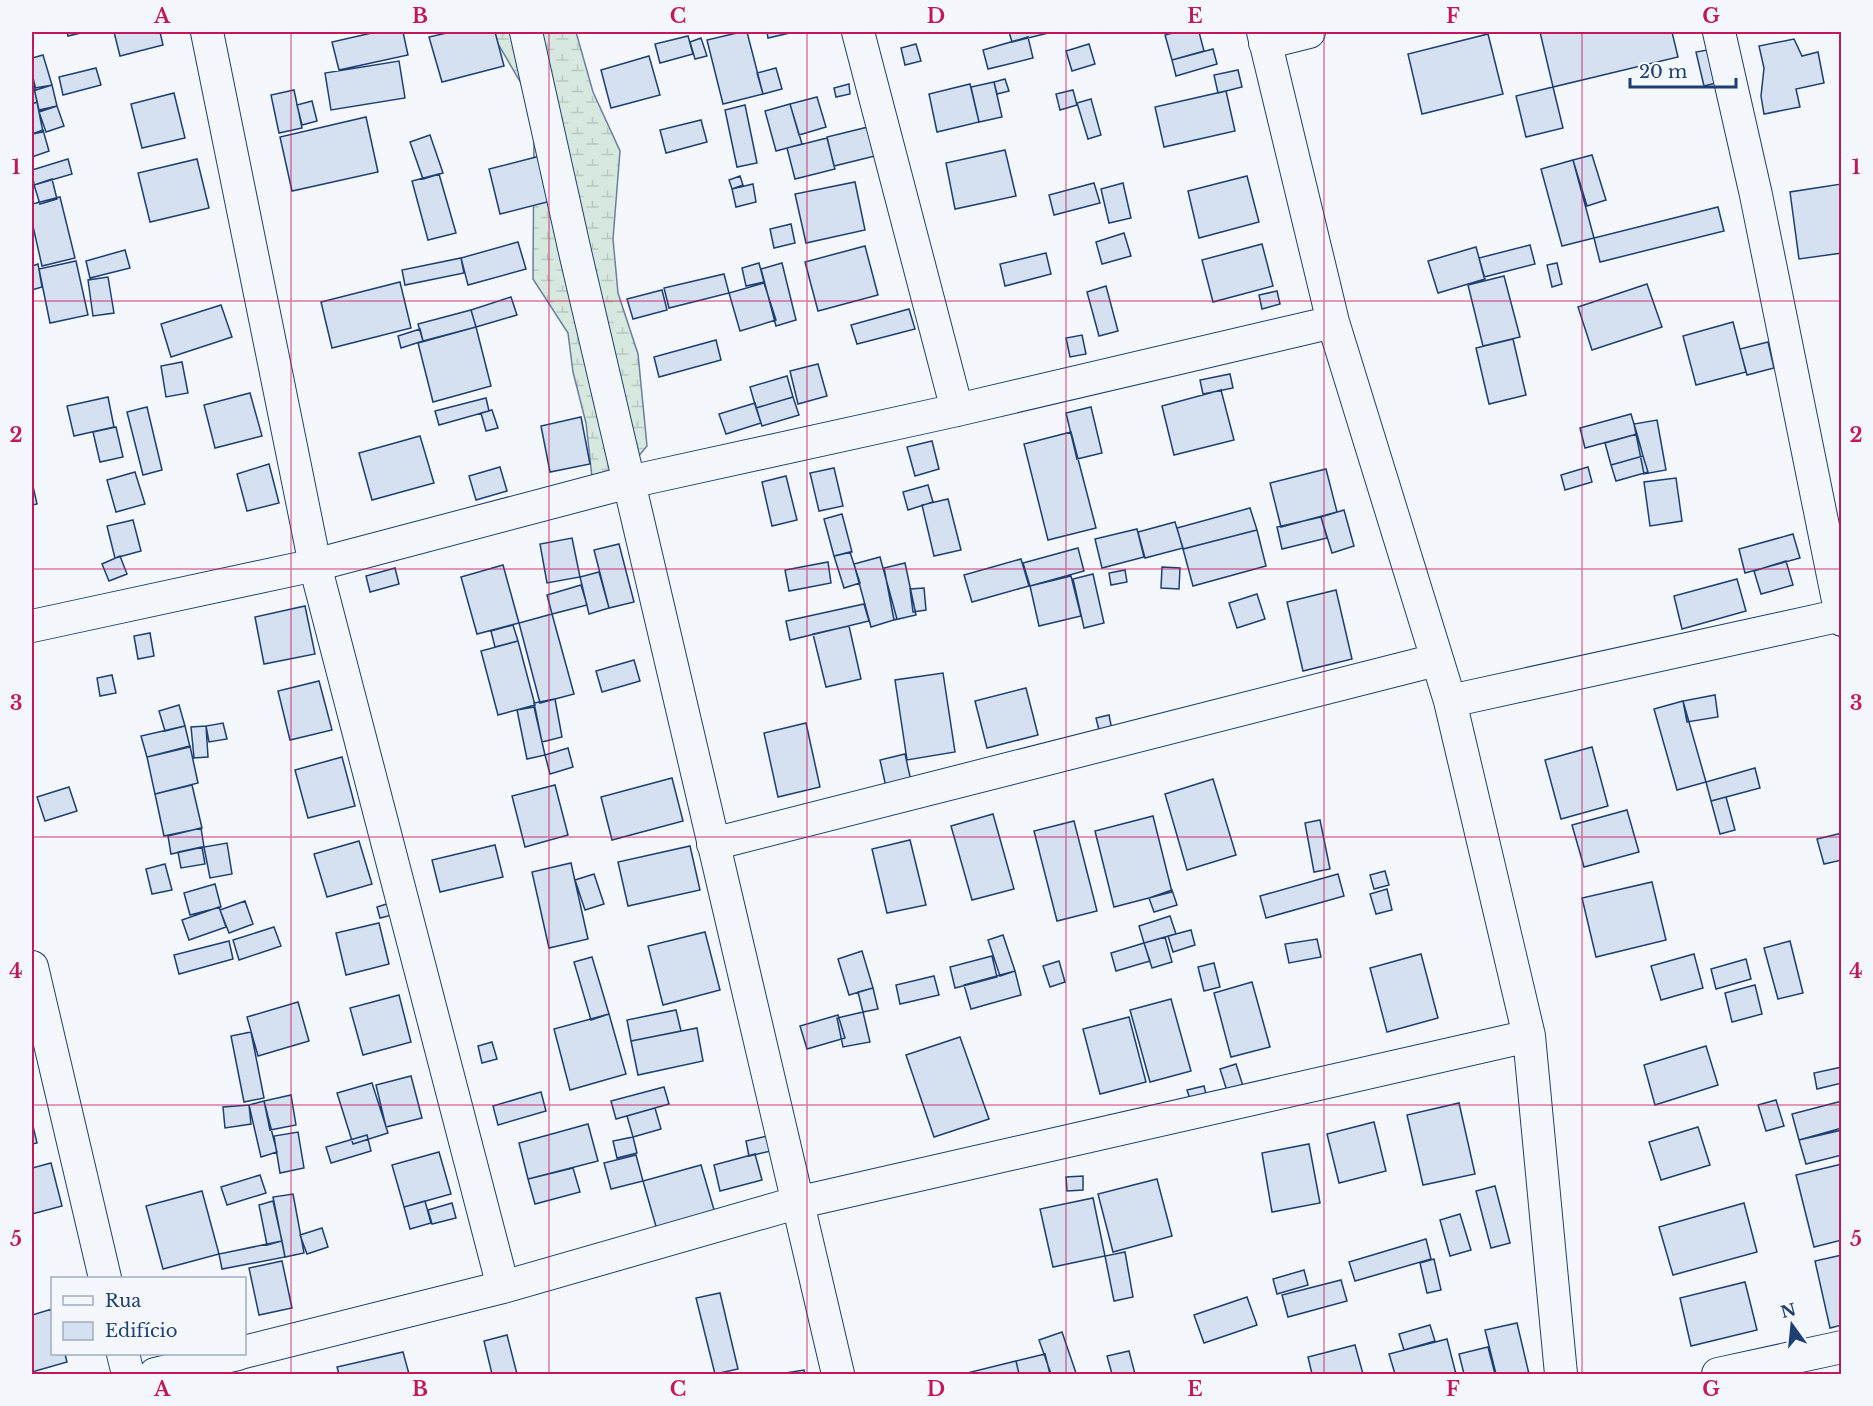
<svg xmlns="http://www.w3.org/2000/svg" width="1873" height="1406" font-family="'Libre Baskerville',serif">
<defs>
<pattern id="wetland-marsh" width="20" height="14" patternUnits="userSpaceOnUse" patternTransform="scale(1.5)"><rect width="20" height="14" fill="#d7e8df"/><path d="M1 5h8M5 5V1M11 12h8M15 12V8" fill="none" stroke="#b8c8c3"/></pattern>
</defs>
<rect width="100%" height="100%" fill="#f4f7fb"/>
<!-- wetland -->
<path fill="url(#wetland-marsh)" stroke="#687fa3" stroke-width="1.5" d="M491,32h85l17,60 27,59 -7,88 5,54 20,61 9,92 -35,42 -20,-11 -6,-54 -13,-51 -5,-39 -35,-54 1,-149 -6,-35z"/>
<!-- building -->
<path fill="#d5e0f0" stroke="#1d3f73" stroke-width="1.5" d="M67,32h18l-17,4z
M114,32h46l3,13 -43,11z
M376,32h27l5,23 -69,15 -7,-28z
M451,32h44l9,34 -62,16 -13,-45z
M741,32h6l16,62 -40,10 -16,-64z
M767,32h27l-26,6z
M1009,32h43l-40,10z
M1176,32h23l5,19 -32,9 -7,-25z
M1540,32h132l6,25 -125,30z
M1488,34l15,60 -81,20 -14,-60z
M688,36l5,18 -33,9 -5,-19z
M1028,37l5,21 -45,11 -5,-19z
M701,38l6,18 -12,3 -5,-17z
M1794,39l8,17 16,-4 6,31 -28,6 4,18 -36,7 -3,-18 3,-28 -5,-22z
M916,44l5,17 -16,4 -4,-17z
M1089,44l6,20 -23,7 -6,-20z
M1213,49l4,15 -41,12 -4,-16z
M1707,50l9,33 -12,3 -8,-34z
M43,55l9,30 -16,5 -4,-16v-16z
M649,56l11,39 -49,13 -10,-38z
M399,61l6,37 -74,12 -6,-37z
M96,68l5,17 -38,10 -4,-18z
M776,68l6,21 -19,5 -6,-21z
M1238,70l4,17 -24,6 -4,-18z
M32,77l5,25 -5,2z
M1005,79l4,12 -12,3 -3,-12z
M994,82l8,35 -23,5 -8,-35z
M849,84l1,10 -14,3 -2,-9z
M970,84l9,38 -42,10 -8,-38z
M52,85l5,21 -18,4 -5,-22z
M1553,87l10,41 -37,9 -10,-41z
M294,90l8,38 -23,5 -8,-38z
M1073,90l4,15 -17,5 -4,-16z
M1226,91l9,40 -71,16 -9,-40z
M174,93l11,45 -43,10 -11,-44z
M817,97l9,30 -27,8 -9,-31z
M1091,99l10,36 -13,4 -11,-36z
M312,101l5,20 -15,4 -5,-20z
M37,102l6,30 -11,2v-30z
M790,104l12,40 -26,7 -11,-40z
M745,105l12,58 -20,4 -12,-57z
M57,106l7,20 -18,6 -7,-20z
M366,117l12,55 -86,19 -12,-54z
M701,120l6,22 -41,11 -6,-23z
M868,127l7,29 -41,10 -7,-29z
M43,130l6,21 -17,6v-23z
M430,135l13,38 -20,6 -13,-37z
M827,138l8,31 -40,10 -8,-31z
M1005,150l11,46 -61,13 -9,-46z
M544,155l11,45 -55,14 -11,-45z
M1592,155l14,45 -19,6 -14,-46z
M68,159l4,15 -38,11 -2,-15z
M197,159l12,49 -59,14 -12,-49z
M1573,160l21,78 -32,8 -21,-77z
M439,174l17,59 -28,7 -16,-59z
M740,176l3,9 -11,4 -3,-9z
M1247,176l12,46 -60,16 -11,-47z
M52,179l5,20 -17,5 -6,-19z
M855,182l10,48 -59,13 -11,-49z
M1094,183l6,20 -46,12 -5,-20z
M1123,183l8,35 -22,5 -8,-34z
M753,184l3,18 -20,5 -4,-18z
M1841,184l1,69 -43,6 -9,-67z
M60,197l15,61 -33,8 -10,-44v-18z
M1718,207l6,24 -124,31 -6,-24z
M791,224l4,19 -21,5 -4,-19z
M1124,233l7,23 -29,8 -6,-22z
M518,242l8,27 -58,16 -7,-27z
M1262,244l11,42 -60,16 -11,-42z
M1530,245l5,19 -51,13 -5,-19z
M865,246l13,49 -60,16 -13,-49z
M1476,247l9,32 -47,14 -10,-32z
M125,250l5,18 -40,10 -4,-17z
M1046,253l5,21 -46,12 -5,-22z
M461,258l3,15 -59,12 -3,-15z
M76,261l12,54 -38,8 -11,-54z
M759,263l5,19 -18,4 -4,-18z
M782,263l14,57 -20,6 -15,-57z
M1557,263l5,21 -10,3 -5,-22z
M38,264l4,23 -10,3v-24z
M724,274l5,19 -60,15 -5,-20z
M1504,276l16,61 -37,9 -15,-61z
M108,277l6,36 -21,3 -5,-36z
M400,282l11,46 -79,20 -11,-46z
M764,283l12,37 -36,11 -11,-38z
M1647,284l15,43 -70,23 -14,-43z
M1106,286l12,45 -19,5 -12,-44z
M662,290l5,20 -34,9 -6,-20z
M1277,291l3,13 -18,5 -3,-14z
M511,297l6,18 -41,12 -5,-17z
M221,305l11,32 -61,20 -10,-33z
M909,309l6,20 -58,15 -6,-19z
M471,310l5,17 -53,14 -5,-17z
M1733,322l13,50 -50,13 -13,-49z
M476,327l15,59 -58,16 -15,-59z
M420,329l3,12 -22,7 -3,-12z
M1082,335l4,19 -16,3 -4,-19z
M1513,339l13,56 -37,9 -13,-56z
M716,340l5,20 -62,17 -5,-20z
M1768,342l6,26 -27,7 -7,-26z
M182,362l6,31 -22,4 -5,-31z
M818,364l9,32 -29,8 -8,-33z
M1230,374l3,14 -30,6 -3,-14z
M787,376l6,21 -37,11 -6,-21z
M1221,390l13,50 -60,15 -12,-49z
M250,393l12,43 -47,12 -11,-43z
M108,397l6,30 -40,9 -7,-30z
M793,397l6,18 -37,11 -6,-18z
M486,398l3,13 -50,14 -4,-14z
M755,403l6,20 -35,11 -7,-20z
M147,407l15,63 -19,5 -16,-63z
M1091,407l11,46 -25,6 -11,-46z
M492,410l6,18 -12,3 -5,-18z
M1631,414l6,20 -52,14 -5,-20z
M581,417l9,47 -40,8 -9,-46z
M1657,420l9,50 -22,4 -10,-50z
M116,427l7,30 -23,5 -7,-30z
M1071,432l25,96 -48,12 -24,-96z
M1637,434l6,22 -32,9 -6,-22z
M420,436l14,47 -62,17 -13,-47z
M932,441l7,28 -24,7 -8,-29z
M1643,456l5,16 -32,9 -5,-16z
M269,464l10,39 -32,8 -10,-37z
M500,467l7,24 -31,9 -7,-24z
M1588,467l4,15 -27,8 -4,-15z
M834,468l9,38 -24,5 -9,-38z
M1326,469l11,43 -56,15 -11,-44z
M135,472l10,32 -29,8 -9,-32z
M786,476l11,44 -25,6 -10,-44z
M1676,478l6,43 -32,5 -6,-44z
M32,482l5,22 -5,1z
M928,485l5,17 -25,8 -5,-18z
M948,499l13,51 -27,6 -12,-51z
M1250,508l7,22 -74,19 -6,-21z
M1344,510l10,36 -22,7 -11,-36z
M842,514l10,38 -18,4 -10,-37z
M1321,517l6,21 -45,11 -5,-22z
M133,520l8,31 -26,7 -8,-32z
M1175,522l8,26 -38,10 -7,-26z
M1137,529l7,28 -42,11 -7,-29z
M1257,530l9,36 -73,20 -10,-37z
M1793,534l7,24 -55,15 -6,-24z
M572,538l8,39 -33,6 -7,-39z
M619,544l15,58 -25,6 -15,-58z
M1078,548l6,23 -54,15 -7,-23z
M850,552l10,31 -16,5 -10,-32z
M120,556l7,18 -18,7 -7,-17z
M880,557l17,62 -26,8 -17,-63z
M1021,559l8,27 -57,16 -8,-27z
M1786,561l7,24 -32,9 -7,-23z
M828,562l3,21 -42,8 -4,-21z
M905,563l11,52 -22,5 -10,-52z
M503,565l16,58 -42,11 -16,-57z
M1162,567l18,1 -1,21 -18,-1z
M395,568l4,16 -29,8 -4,-16z
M1125,570l2,12 -16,3 -2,-12z
M599,572l10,36 -20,6 -9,-37z
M1093,574l11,49 -20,5 -11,-49z
M1071,576l10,40 -42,10 -9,-40z
M1737,579l9,32 -64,18 -8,-33z
M581,585l6,20 -35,9 -5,-19z
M924,588l2,22 -13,2 -3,-23z
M1336,590l16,69 -49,12 -16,-69z
M1257,594l8,25 -28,9 -8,-25z
M864,604l5,17 -79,19 -4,-19z
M305,606l10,48 -51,10 -9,-47z
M552,614l22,80 -34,9 -21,-80z
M513,625l5,16 -23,6 -4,-16z
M849,626l12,53 -35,8 -13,-53z
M150,633l4,23 -16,3 -4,-23z
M518,641l17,64 -37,10 -17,-64z
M634,660l6,21 -38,11 -6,-21z
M943,673l12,79 -48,8 -12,-80z
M112,675l4,18 -16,3 -3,-18z
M319,681l13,49 -42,10 -12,-49z
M1026,688l12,47 -51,13 -12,-47z
M1715,695l3,22 -31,5 -4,-21z
M555,699l7,38 -20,5 -8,-39z
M1683,701l23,81 -29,8 -23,-81z
M179,705l6,21 -20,5 -6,-20z
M534,707l11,48 -18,4 -10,-49z
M1109,715l3,15 -12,4 -4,-16z
M223,723l4,16 -18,3 -3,-16z
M806,723l14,64 -42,10 -14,-64z
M185,726l5,21 -43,10 -6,-21z
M206,726l2,31 -14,1 -3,-31z
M190,746l8,37 -43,11 -8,-37z
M1592,747l16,59 -47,13 -16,-59z
M568,748l5,19 -23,7 -5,-19z
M905,754l6,27 -25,6 -6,-27z
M342,757l13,49 -47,12 -13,-48z
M1755,768l5,20 -49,13 -5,-19z
M672,778l11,43 -71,19 -11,-43z
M1213,779l23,76 -49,15 -22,-76z
M192,785l10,43 -38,8 -9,-42z
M555,785l13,50 -43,12 -13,-51z
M69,787l8,24 -32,10 -8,-24z
M1726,797l9,33 -15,4 -9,-33z
M1627,810l12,42 -55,15 -12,-42z
M993,814l21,75 -42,11 -21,-74z
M1153,816l19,76 -58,15 -19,-76z
M1320,820l10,49 -16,3 -9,-49z
M1074,821l23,90 -40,10 -23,-90z
M201,828l3,19 -33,7 -3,-18z
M1842,833v27l-18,4 -7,-25z
M910,840l16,65 -39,8 -15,-64z
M359,841l13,43 -45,13 -13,-43z
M227,843l5,31 -22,4 -6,-31z
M495,845l8,32 -63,15 -8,-32z
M690,846l10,44 -72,16 -10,-44z
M202,847l3,17 -24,4 -3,-16z
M571,863l17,76 -39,9 -17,-76z
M165,864l7,26 -20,4 -6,-25z
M1385,871l4,14 -15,4 -4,-14z
M594,874l10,30 -19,6 -10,-30z
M1338,874l6,22 -78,22 -6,-22z
M1652,882l14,58 -70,17 -14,-59z
M215,884l6,23 -31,8 -6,-22z
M1387,889l5,21 -16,4 -6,-20z
M1172,890l5,15 -23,7 -5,-14z
M245,901l8,23 -24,9 -9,-23z
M393,902l3,12 -16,4 -3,-11z
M219,907l7,20 -37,13 -7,-20z
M1170,916l6,18 -32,9 -5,-17z
M379,923l10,41 -43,11 -10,-42z
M274,927l7,19 -42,14 -6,-20z
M1191,930l4,15 -22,7 -5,-16z
M705,932l15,58 -57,15 -15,-59z
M1003,935l12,36 -15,5 -12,-36z
M1165,937l7,25 -20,6 -8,-25z
M1317,939l4,18 -32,6 -4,-19z
M229,941l4,18 -54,15 -5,-19z
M1790,941l13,52 -25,6 -14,-51z
M1144,943l6,18 -34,10 -5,-18z
M862,951l11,37 -24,7 -11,-36z
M1421,954l17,64 -51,14 -17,-64z
M1694,954l9,34 -42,12 -10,-34z
M992,956l5,21 -42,11 -5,-21z
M592,957l17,57 -18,6 -17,-58z
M1746,959l5,20 -35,10 -5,-20z
M1059,961l6,21 -15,5 -7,-21z
M1214,963l6,24 -16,4 -6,-24z
M1015,971l6,24 -50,14 -7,-24z
M934,976l5,19 -39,9 -4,-19z
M1252,982l18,65 -39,10 -17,-64z
M1755,985l7,29 -30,8 -7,-29z
M873,988l5,21 -15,3 -5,-20z
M399,995l12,47 -48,13 -13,-47z
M1171,999l20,72 -41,11 -20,-72z
M298,1002l11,39 -51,15 -11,-39z
M676,1010l5,21 -50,10 -4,-21z
M863,1012l7,30 -27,5 -6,-29z
M609,1014l17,60 -56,16 -16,-61z
M838,1015l7,23 -38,11 -7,-23z
M1129,1017l17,65 -46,12 -17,-65z
M697,1028l6,33 -65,14 -7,-34z
M251,1032l13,66 -20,4 -13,-66z
M960,1037l29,82 -55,18 -28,-82z
M492,1042l5,17 -15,4 -4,-17z
M1706,1046l12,39 -63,20 -11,-40z
M1236,1064l7,22 -16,5 -7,-22z
M1842,1067v16l-25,6 -3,-16z
M411,1076l11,42 -36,9 -10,-42z
M372,1083l16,50 -35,11 -16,-51z
M1204,1086l3,12 -16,4 -4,-12z
M664,1087l5,17 -53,15 -5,-18z
M541,1092l5,19 -48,14 -5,-19z
M291,1095l5,30 -26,5 -6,-29z
M1776,1100l8,26 -18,5 -8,-26z
M264,1101l13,51 -16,5 -12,-52z
M1842,1101v27l-43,12 -7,-26z
M1459,1103l16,71 -52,11 -16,-70z
M249,1105l2,19 -26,4 -2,-21z
M655,1108l6,21 -28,8 -6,-21z
M32,1122l5,21 -5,1z
M1374,1122l12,49 -47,12 -12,-49z
M588,1124l10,37 -70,18 -9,-36z
M1698,1127l12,38 -49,15 -12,-38z
M1842,1130v25l-36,9 -7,-24z
M298,1132l6,36 -24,5 -6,-37z
M367,1135l4,16 -40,12 -5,-16z
M771,1135l4,15 -26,6 -3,-15z
M633,1137l4,16 -20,5 -4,-17z
M1309,1144l11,59 -48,9 -10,-59z
M439,1152l12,42 -47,13 -12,-42z
M755,1154l7,26 -42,11 -6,-26z
M636,1155l7,26 -32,8 -7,-26z
M51,1163l11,43 -30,8v-46z
M1842,1164v76l-28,7 -18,-72z
M701,1165l16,55 -58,17 -16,-56z
M573,1168l7,24 -45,12 -7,-25z
M260,1175l6,18 -39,12 -6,-18z
M1083,1176v14l-16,1 -1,-14z
M1157,1179l15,57 -59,16 -15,-58z
M1495,1186l15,57 -19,5 -15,-57z
M202,1191l17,63 -56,15 -17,-63z
M293,1194l11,59 -19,4 -12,-60z
M1093,1198l12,58 -52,11 -13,-58z
M273,1201l9,40 -15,4 -8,-40z
M425,1201l6,22 -21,6 -6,-22z
M452,1203l4,15 -24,6 -4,-14z
M1744,1203l13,49 -84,23 -14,-48z
M1460,1214l11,36 -21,6 -10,-36z
M322,1228l6,19 -21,7 -7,-19z
M1426,1239l5,20 -76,22 -6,-19z
M282,1241l3,16 -63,12 -3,-15z
M1125,1252l8,45 -19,4 -9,-45z
M1842,1255v70l-12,3 -15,-67z
M1434,1259l7,31 -14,3 -7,-30z
M282,1261l10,47 -33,7 -10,-47z
M1304,1270l4,15 -31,9 -4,-15z
M1341,1280l6,21 -59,16 -6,-22z
M1745,1282l12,48 -66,16 -11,-48z
M720,1293l18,76 -23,5 -19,-76z
M1247,1297l10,28 -53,18 -10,-28z
M52,1309v45h13l2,8 -35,10v-57z
M1517,1323l12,51h-33l-11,-44z
M1430,1325l5,16 -31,9 -5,-16z
M1062,1332l14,41 -25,1 -12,-34z
M507,1335l10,39h-25l-8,-33z
M1447,1339l9,35h-61l-6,-20z
M1355,1345l8,29h-51l-4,-17z
M1488,1347l7,27h-31l-5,-20z
M1129,1351l6,23h-23l-5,-18z
M403,1352l6,22h-70l-2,-7z
M1045,1354l5,20h-31l-3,-13z
M1016,1361l3,13h-52v-1z
M804,1370l1,4h-26z"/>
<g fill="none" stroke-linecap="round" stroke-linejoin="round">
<defs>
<path id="street" d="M207,32l108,533 188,722
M526,32l49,220 263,1122
M858,32l99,378
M1263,32l70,290 117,379 79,335 32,338
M1719,32l37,163 86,425
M1265,43l44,-11
M32,626l283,-61 314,-83 328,-72 376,-88
M1450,701l392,-86
M713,844l723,-184
M32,967l73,311
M244,1352l259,-65 293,-84 733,-167
M123,1354l5,20
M155,1374l83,-20
M1718,1374l124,-27"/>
</defs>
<!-- street casing -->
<use href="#street" stroke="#1d3f73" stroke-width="34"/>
<!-- street -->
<use href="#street" stroke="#f4f7fb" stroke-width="32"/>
</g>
<!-- grid -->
<path fill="none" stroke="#c2185b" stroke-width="1.5" stroke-opacity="0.55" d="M291,32v1342M549,32v1342M807,32v1342M1066,32v1342M1324,32v1342M1582,32v1342M32,301h1810M32,569h1810M32,837h1810M32,1105h1810"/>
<!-- border -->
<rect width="1873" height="1406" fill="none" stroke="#f4f7fb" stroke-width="66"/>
<!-- legend -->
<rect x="51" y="1277" width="195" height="78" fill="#f4f7fb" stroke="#9eadc5" stroke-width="1.5"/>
<rect x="63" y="1296" width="30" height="9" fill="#f4f7fb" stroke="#9eadc5" stroke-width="1.5"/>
<text x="105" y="1307" font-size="18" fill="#1d3f73">Rua</text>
<rect x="63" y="1322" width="30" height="18" fill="#d5e0f0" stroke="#9eadc5" stroke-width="1.5"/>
<text x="105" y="1337" font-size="18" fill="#1d3f73">Edifício</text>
<!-- north arrow -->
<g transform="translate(1792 1325) rotate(345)" stroke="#f4f7fb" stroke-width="4.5" paint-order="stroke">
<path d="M0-4.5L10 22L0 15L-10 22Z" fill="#1d3f73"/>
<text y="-9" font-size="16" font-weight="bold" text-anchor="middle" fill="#1d3f73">N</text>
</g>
<!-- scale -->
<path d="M1630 78v9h106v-9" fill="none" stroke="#1d3f73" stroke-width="3"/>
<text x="1639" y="78" font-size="18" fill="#1d3f73" stroke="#f4f7fb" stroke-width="4.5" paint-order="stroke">20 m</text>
<rect x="33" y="33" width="1807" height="1340" fill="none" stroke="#c2185b" stroke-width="2"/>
<g font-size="20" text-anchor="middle" font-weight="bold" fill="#c2185b">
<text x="162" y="23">A</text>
<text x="420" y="23">B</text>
<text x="678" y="23">C</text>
<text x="936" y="23">D</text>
<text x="1195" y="23">E</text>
<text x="1453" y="23">F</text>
<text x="1711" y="23">G</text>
<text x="16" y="174">1</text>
<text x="1856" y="174">1</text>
<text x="16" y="442">2</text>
<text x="1856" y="442">2</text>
<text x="16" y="710">3</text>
<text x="1856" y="710">3</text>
<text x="16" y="978">4</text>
<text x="1856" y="978">4</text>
<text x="16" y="1246">5</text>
<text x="1856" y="1246">5</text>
<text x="162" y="1396">A</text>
<text x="420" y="1396">B</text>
<text x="678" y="1396">C</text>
<text x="936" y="1396">D</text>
<text x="1195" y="1396">E</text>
<text x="1453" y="1396">F</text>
<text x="1711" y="1396">G</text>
</g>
</svg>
